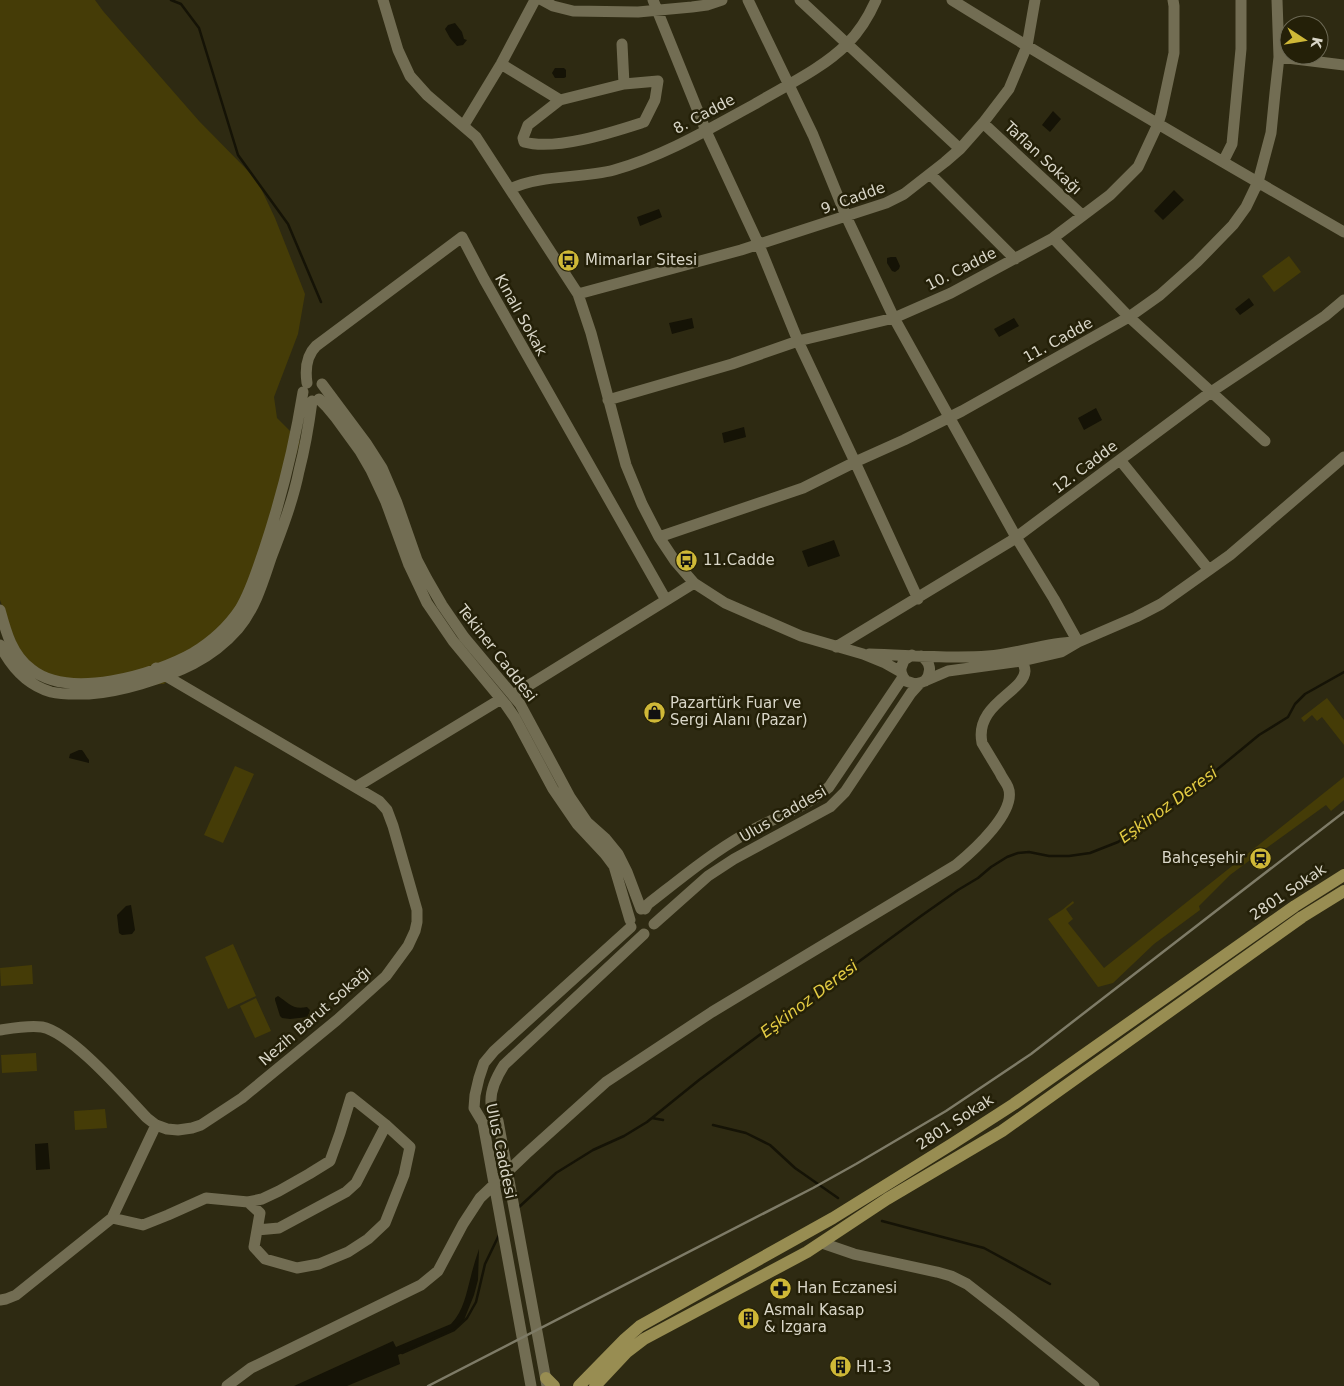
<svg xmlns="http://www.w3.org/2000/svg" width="1344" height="1386" font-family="'DejaVu Sans',sans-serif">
<rect width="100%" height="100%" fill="#2e2a12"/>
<!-- green -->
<path fill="#453c07" d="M0,0h95l8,11 96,110 58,59 18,38 30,76 -7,40 -24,63 3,21 23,23 -28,100 -20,58 -88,85 -96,3 -45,-26 -23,-61z
M1289,256l12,16 -27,20 -12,-16z
M1327,698l17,22v25l-22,-28 -5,4 -5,-6 -8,7 -3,-4z
M235,766l19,8 -31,69 -19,-8z
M1344,777v23l-13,11 -5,-6 -65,47 -31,23 -31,31 1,4 -46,34 -41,39 -15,4 -50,-68 14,-9 11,-9 1,2 -8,6 7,10 -5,4 36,45z
M233,944l23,52 -28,13 -23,-52z
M32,965l1,19 -32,2 -1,-18z
M256,998l15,33 -16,7 -15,-32z
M36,1053l1,18 -35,2 -1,-18z
M105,1109l2,19 -32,2 -1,-19z"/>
<!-- water -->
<path fill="#151306" d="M455,23l7,9 2,7 3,1 -4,5 -6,1 -7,-8 -5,-9 3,-4z
M555,68h9l2,2v7l-2,1h-9l-3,-5z
M1053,111l8,8 -11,13 -8,-7z
M1174,190l10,10 -21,20 -9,-9z
M659,209l3,8 -22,9 -3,-9z
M891,257h5l4,9 -1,3 -4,3 -3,-1 -5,-8v-5z
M1249,298l5,7 -14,10 -5,-6z
M692,318l2,10 -22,6 -3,-11z
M1014,318l5,8 -20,11 -5,-8z
M1096,408l6,12 -18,10 -6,-12z
M744,427l2,10 -22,6 -2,-10z
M834,540l6,16 -32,11 -6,-16z
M79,750h3c3,3 4,7 7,10v3l-20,-5 1,-4z
M131,905l4,25 -3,4 -10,1 -3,-2 -2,-18 9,-9z
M278,996c11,7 14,14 29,11l3,3 -2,7 -18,2 -8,-1 -2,-2 -5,-16v-2z
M48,1143l2,26 -14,1 -1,-26z
M479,1249l-1,31 -4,15 -10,25 -8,8 -7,4 -51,23 2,9 -53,22h-53l99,-45 3,6 55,-23c13,-14 15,-30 20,-48 2,-9 5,-18 8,-27z"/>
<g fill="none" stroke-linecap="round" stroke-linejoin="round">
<!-- stream -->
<path stroke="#151306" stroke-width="2.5" d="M171,0l10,4 18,24 39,127 50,69 33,78
M652,1118l11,2
M713,1125l33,8 24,12 25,23 43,30
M518,1208l38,-35 37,-23 31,-14 23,-14 52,-42 117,-87 105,-77 37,-26 20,-12 13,-11 16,-10 11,-4 11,-1 20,4h20l21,-3 28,-11 67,-46 74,-61 29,-18 7,-13 10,-10 39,-22
M882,1221l102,27 66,36
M402,1353l52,-23 13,-12 9,-16 9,-38 14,-29"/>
<!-- minor -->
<path stroke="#726d53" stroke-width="11" d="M383,0l15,50 12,26 17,19 49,42 102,157 13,39 35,132 16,39 17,33 16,24 19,22 31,20 76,33 62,18 22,9 16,9
M542,0l11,6 20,5 65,1 54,-5 15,-2 15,-5
M653,0l53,131 53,114 39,96 57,121 63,137
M748,0l65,135 33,81 48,102 122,219 38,62 24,43
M800,0l160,149
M952,0c129,80 260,156 392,232
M622,44l2,40
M1279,57l65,8
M501,64l59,36
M658,81l-3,19 -11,22c-31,10 -88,29 -120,20l-1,-4 5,-13 32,-25 64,-16z
M983,123l99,92
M464,125l37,-61 34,-64
M1223,162l9,-18 9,-95v-49
M930,174l85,85
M510,189c32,-15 70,-10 104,-19 50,-14 95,-41 141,-66 30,-18 67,-35 92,-60 13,-13 22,-28 29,-44
M1053,238l76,79 136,124
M578,294l163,-44 145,-47 18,-9 41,-32 15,-13 23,-26 26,-34 18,-43 8,-46
M307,383c-2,-14 -1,-27 9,-37l146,-109 22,42 182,321
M322,384l44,59 16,25 15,35 20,57 10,19 15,26 22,32 56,67 50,93 17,25 18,16 13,16 9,18 14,37
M319,399l7,7 10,12 24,33 11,19 15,32 23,63 18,38 26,38 53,64 9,13 38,71 24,35 28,30 9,12 16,54
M608,400l124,-36 66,-23 96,-23 57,-25 102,-55 57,-43 28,-28 20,-43 3,-10 13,-61v-47l-1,-6
M1120,460l89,110
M659,537l144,-49 52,-26 49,-22 58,-29 167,-94 31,-22 37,-33 36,-37 13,-18 12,-25 13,-49 4,-40 4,-36 -2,-57
M0,610c6,22 12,45 31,59 38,31 123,6 162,-16 18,-11 35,-26 47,-44 11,-18 17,-39 24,-59 18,-54 30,-102 39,-158
M0,645c11,22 27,40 51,47 12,3 26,2 38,2 17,-1 35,-5 52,-10 37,-11 70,-24 97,-55 17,-20 25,-47 33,-71 11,-29 22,-57 28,-87 6,-23 10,-47 13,-70
M836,647l175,-106 200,-149 114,-76 19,-16
M869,654c40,1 79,5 119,2 29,-2 57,-13 86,-14
M912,655l-8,5 -3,8v4l2,5 3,4 9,3 5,-1 28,-12 74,-10 39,-9 17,-10 58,-25 25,-13 69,-49 114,-98
M921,656c10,6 11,16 4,25
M513,695l181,-112
M356,787l145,-88
M645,909l3,-5c31,-24 62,-50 97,-70 28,-16 60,-26 84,-47l74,-110
M654,924l54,-48 26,-17 96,-52 15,-15 66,-99 9,-10
M0,1030c13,-2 29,-5 42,-3 30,6 83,68 105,91l9,7 11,4 11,1 14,-2 9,-3 41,-27 95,-78 49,-44 22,-30 7,-15 2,-9v-12l-24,-84 -6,-16 -8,-9 -213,-125 -10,-8
M156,1125l-44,93 31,7 25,-10 38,-17 42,4 12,11 -6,34 11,12 32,9 22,-4 29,-12 20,-13 17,-16 19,-48 6,-28 -24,-22 -35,-28 -11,36 -10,28 -21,13 -30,17 -17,8 -14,3
M257,1230l22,-2 67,-36 10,-9 30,-58
M822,1243l32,11 83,18 14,4 16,8 41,32 86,70
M0,1300l6,-1 10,-4 96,-77
M227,1386l24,-18 170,-83 17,-14 25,-47 17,-26 46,-44 80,-72 106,-70 244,-147c17,-14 62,-54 52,-78 -2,-5 -6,-9 -8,-14 -6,-10 -12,-20 -18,-30 -8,-39 42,-51 43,-72 0,-5 -4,-13 -6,-19
M531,1386l-48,-263 -9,-15 1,-13 4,-17 5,-15 10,-12 137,-124
M547,1386l-49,-265c-2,-5 -7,-12 -7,-18 -1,-14 6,-27 13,-38l140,-131"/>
<!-- major -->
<path stroke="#988d52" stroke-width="12" d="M546,1378l8,8
M579,1386l46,-47 15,-13 193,-108 119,-74 62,-40 281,-198 49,-31
M595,1386l32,-34 17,-13 163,-87 80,-53 115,-68 300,-214 42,-26"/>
<!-- rail -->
<path stroke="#7e7b67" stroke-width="2.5" d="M428,1386l385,-198 43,-24 90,-53 85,-57 313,-242"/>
</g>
<!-- icons -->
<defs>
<symbol id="bus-disc" viewBox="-11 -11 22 22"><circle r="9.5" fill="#cfb837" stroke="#242008"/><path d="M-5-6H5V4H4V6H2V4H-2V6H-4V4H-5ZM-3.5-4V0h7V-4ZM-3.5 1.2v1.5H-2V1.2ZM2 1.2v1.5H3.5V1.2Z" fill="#111"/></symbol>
<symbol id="shop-disc" viewBox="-11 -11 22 22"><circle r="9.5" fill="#cfb837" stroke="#242008"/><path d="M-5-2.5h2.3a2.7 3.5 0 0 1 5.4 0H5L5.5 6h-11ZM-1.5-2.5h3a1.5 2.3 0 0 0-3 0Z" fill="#111"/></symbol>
<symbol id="station-disc" viewBox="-11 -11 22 22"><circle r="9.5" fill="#cfb837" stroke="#242008"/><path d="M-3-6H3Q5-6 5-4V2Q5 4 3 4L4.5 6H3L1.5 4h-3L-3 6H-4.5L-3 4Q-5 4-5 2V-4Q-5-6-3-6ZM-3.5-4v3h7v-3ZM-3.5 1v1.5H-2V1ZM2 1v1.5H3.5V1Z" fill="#111"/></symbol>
<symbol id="pharmacy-disc" viewBox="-11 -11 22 22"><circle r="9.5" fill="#cfb837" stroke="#242008"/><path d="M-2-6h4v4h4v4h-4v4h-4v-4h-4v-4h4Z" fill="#111"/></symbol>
<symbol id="building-disc" viewBox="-11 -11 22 22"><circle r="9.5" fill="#cfb837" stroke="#242008"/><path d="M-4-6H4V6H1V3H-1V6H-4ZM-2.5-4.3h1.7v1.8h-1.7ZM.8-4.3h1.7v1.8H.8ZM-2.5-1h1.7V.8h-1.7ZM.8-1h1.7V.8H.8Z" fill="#111"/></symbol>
</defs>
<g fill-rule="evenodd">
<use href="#bus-disc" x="556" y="248" width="25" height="25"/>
<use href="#bus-disc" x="674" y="548" width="25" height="25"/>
<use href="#shop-disc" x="642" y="700" width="25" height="25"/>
<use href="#station-disc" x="1248" y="846" width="25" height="25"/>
<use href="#pharmacy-disc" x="768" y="1276" width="25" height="25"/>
<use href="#building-disc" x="736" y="1306" width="25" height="25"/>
<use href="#building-disc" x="828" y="1354" width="25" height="25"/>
</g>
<g text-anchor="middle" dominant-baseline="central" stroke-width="5" stroke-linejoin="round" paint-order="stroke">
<!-- street labels -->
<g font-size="15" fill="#d9d6c8" stroke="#242008">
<text transform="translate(704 114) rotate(-28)">8. Cadde</text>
<text transform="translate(1043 158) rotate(43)">Taflan Sokağı</text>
<text transform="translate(853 198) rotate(-20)">9. Cadde</text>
<text transform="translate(961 269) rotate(-27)">10. Cadde</text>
<text transform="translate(521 315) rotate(61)">Kınalı Sokak</text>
<text transform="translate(1058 340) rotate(-29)">11. Cadde</text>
<text transform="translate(1085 467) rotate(-37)">12. Cadde</text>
<text transform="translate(497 653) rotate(52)">Tekiner Caddesi</text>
<text transform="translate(783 814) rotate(-30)">Ulus Caddesi</text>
<text transform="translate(1288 892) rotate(-34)">2801 Sokak</text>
<text transform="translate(315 1016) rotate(-41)">Nezih Barut Sokağı</text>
<text transform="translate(955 1122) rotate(-33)">2801 Sokak</text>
<text transform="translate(501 1151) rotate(78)">Ulus Caddesi</text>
</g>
<!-- poi labels -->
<g font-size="15" fill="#d9d6c8" stroke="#242008" text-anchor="start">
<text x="585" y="260">Mimarlar Sitesi</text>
<text x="703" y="560">11.Cadde</text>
<text x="670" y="703">Pazartürk Fuar ve<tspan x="670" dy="17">Sergi Alanı (Pazar)</tspan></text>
<text x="1245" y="858" text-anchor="end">Bahçeşehir</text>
<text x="797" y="1288">Han Eczanesi</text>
<text x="764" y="1310">Asmalı Kasap<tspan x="764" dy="17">&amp; Izgara</tspan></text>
<text x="856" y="1367">H1-3</text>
</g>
<!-- water labels -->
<g font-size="16" font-style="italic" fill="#e3cb43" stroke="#242008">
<text transform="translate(1168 805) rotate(-36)">Eşkinoz Deresi</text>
<text transform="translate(809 999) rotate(-37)">Eşkinoz Deresi</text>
</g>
</g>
<!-- north arrow -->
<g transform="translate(1304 40) rotate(102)"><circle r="24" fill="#242008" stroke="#6c6955"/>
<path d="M0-4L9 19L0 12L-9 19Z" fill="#cfb837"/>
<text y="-8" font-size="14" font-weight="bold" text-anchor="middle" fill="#d9d6c8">K</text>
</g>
</svg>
